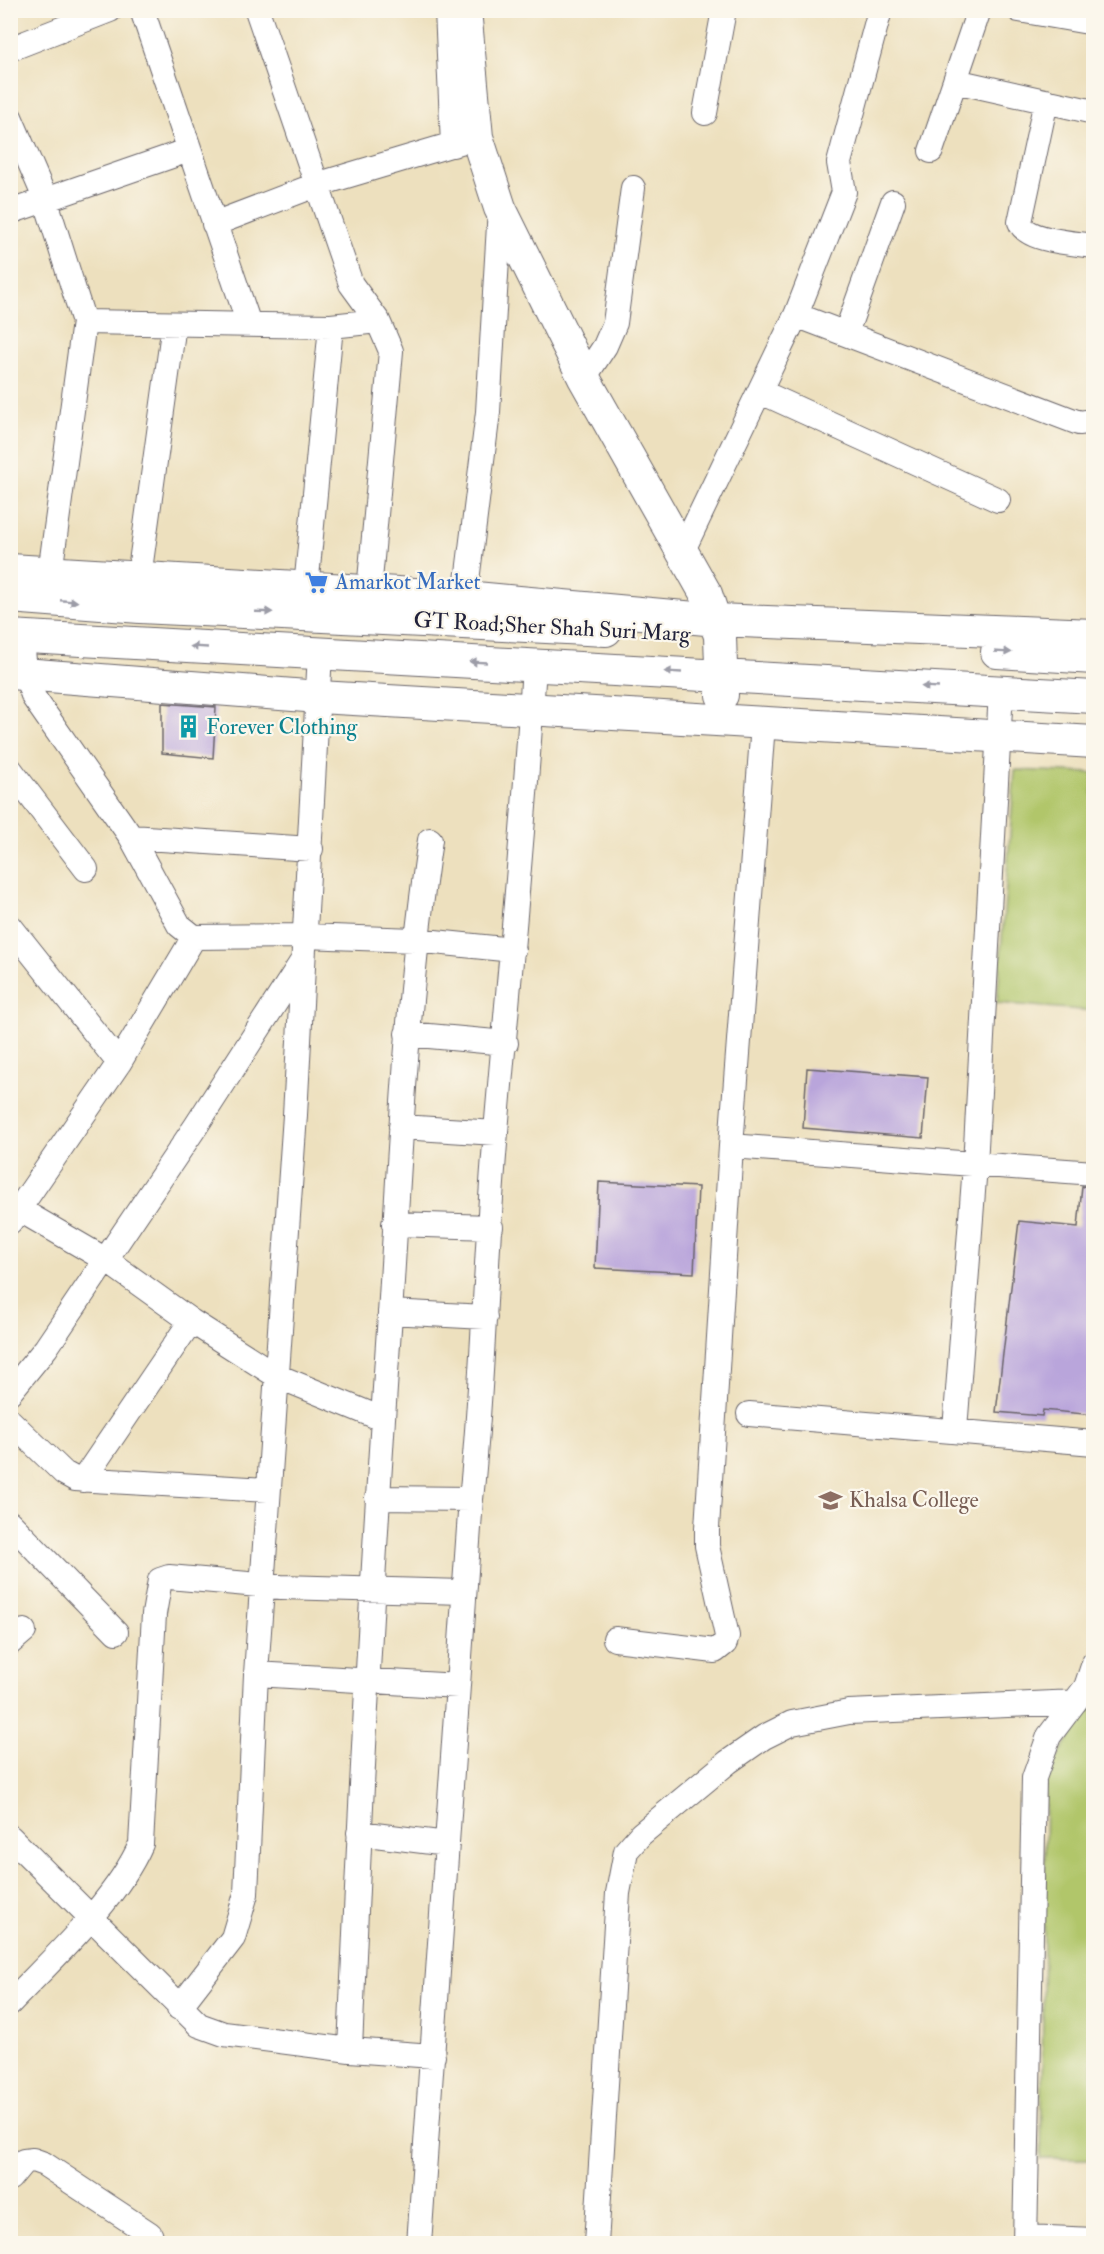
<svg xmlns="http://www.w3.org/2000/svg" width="1104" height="2254" font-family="'IM FELL Double Pica',serif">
<rect width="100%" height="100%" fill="#fbf7ec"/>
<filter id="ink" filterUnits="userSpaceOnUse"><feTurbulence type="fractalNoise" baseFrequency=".0167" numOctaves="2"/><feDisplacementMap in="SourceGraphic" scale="12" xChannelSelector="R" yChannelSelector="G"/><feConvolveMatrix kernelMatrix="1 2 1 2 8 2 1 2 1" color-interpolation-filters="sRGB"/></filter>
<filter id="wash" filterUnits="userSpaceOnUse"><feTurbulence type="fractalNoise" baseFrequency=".008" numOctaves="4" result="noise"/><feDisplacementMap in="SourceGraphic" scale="24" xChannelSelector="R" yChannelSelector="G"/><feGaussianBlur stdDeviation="1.35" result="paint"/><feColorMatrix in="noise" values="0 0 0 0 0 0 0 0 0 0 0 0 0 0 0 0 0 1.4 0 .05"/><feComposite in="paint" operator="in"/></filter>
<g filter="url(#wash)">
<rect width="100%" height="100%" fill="#ede0be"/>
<!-- green -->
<path fill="#b1c66b" stroke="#6a7453" stroke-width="1.5" d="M1015,770l78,3v238l-96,-8z
M1093,1700v459h-52l5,-383z"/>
<g id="blocks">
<!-- building -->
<path fill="#b9a5db" d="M162,703l54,4 -3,51 -51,-5z
M807,1068l121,9 -5,61 -120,-10z
M599,1182l99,5 -4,86 -99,-5z
M1082,1186l12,1v228l-51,-5 -1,6 -46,-4 23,-191 59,6z"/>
</g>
</g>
<g filter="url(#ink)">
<use href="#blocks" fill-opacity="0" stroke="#696469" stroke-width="1.5"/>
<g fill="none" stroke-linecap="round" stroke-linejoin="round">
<defs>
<path id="minor" d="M142,10l107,314
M257,10l94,274 27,37 13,30 -22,240
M447,10l6,135
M1019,10l75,13
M10,49l100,-39
M955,81l139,31
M1046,101l-26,121c6,19 55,21 74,24
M705,113l19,-103
M10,117l35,81 39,124 -34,251
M931,151l48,-141
M10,212l179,-62
M214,224l102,-39 161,-48
M796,315l283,108 15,-2
M84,322l247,4 47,-5
M846,333l47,-131
M584,378l21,-32 10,-23 18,-135
M761,392l237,108
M683,550l113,-235 48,-123 -5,-29 41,-153
M139,577l35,-253
M306,588l25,-262
M465,597l23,-185 12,-204
M22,637l3,36 9,25 97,139 48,88 15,12 110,-1 111,4 98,10
M10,769l76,100
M131,837l180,12
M10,926l109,137
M407,1034l99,9
M401,1127l95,6
M731,1146l363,27
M20,1210l86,50 85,61 86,55 105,43
M10,1222l109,-159 75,-126
M394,1224l97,3
M390,1312l95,5
M10,1392l36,-44 150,-222 105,-163
M749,1414l345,29
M10,1421l54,52 11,6 193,11
M955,1430l20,-265 26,-474
M83,1480l108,-159
M377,1498l94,1
M10,1523l106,109
M615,1639l100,12 10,-8 2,-7 -20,-90v-18l24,-382 32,-422
M10,1643l14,-12
M256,1674l202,12
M359,1833l88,11
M10,1837l189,188 25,9 126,16 83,6
M10,2003c43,-45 106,-102 131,-159l13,-230 6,-34 9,-3 112,10 183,5
M179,2008l54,-70 13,-44 10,-220 39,-559 25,-462
M350,2050c10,-245 23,-491 40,-736 10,-159 16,-316 40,-474
M10,2178l14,-17 9,-1 11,4 106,70 3,10
M1026,2237l68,3
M419,2244l52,-745c13,-122 14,-245 25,-367 13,-156 29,-311 38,-467
M596,2244l22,-351 8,-42 15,-17 87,-72 36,-25 28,-14 57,-11 226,-10
M1025,2244l9,-466 15,-42 37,-49 8,-24"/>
<path id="major" d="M465,10l12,127 23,71 84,170 122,216 14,42 2,59
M10,570l455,27 252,23 377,15
M10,597l130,10 466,23
M10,636l1084,61
M997,652l97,6
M10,673l309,24 775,45"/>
</defs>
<!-- minor casing -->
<use href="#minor" stroke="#696469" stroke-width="26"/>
<!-- major casing -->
<use href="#major" stroke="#696469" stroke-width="34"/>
<!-- minor -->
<use href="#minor" stroke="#fff" stroke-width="24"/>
<!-- major -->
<use href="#major" stroke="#fff" stroke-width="32"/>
</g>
<!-- one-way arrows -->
<defs><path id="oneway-solid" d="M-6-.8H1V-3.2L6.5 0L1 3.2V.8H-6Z" transform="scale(1.5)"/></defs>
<g fill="#9c9ca7">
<use href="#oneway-solid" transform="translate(69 601) rotate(5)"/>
<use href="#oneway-solid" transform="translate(264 612) rotate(2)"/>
<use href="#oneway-solid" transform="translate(199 647) rotate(-177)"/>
<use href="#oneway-solid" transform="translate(1003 652) rotate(3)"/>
<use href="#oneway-solid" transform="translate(478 662) rotate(-177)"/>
<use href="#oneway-solid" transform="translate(673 672) rotate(-177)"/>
<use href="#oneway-solid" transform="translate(930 687) rotate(-177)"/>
</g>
</g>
<!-- icons -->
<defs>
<symbol id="supermarket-bare" viewBox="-9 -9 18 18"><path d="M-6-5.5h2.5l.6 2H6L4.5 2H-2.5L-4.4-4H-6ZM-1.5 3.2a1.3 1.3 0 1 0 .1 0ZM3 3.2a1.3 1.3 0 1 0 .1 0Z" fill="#3f7fe0" stroke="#fbf7ec" stroke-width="2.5" paint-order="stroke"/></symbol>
<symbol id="building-bare" viewBox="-9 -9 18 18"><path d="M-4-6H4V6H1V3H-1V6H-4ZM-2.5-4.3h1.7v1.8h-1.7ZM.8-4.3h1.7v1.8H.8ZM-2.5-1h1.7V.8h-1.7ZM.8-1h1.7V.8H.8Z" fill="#0f9aa8" stroke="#fbf7ec" stroke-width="2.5" paint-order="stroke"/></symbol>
<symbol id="university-bare" viewBox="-9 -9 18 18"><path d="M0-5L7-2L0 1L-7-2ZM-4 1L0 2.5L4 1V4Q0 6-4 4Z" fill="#8d6e63" stroke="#fbf7ec" stroke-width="2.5" paint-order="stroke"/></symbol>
</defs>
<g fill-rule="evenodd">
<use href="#supermarket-bare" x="300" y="566" width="33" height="33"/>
<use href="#building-bare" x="172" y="710" width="33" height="33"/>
<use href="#university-bare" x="814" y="1484" width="33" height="33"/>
</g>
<g text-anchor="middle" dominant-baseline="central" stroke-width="4.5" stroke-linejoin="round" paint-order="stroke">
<!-- shop labels -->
<g font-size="22" fill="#366cbe" stroke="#fbf7ec" text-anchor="start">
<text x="335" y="582">Amarkot Market</text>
</g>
<!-- street labels -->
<g font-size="22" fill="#22223b" stroke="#fbf7ec">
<text transform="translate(552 627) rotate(3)">GT Road;Sher Shah Suri Marg</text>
</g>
<!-- culture labels -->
<g font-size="22" fill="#0d838f" stroke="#fbf7ec" text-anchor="start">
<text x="206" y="727">Forever Clothing</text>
</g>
<!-- education labels -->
<g font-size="22" fill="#785e54" stroke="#fbf7ec" text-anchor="start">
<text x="849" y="1500">Khalsa College</text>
</g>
</g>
<!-- margin -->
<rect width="1104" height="2254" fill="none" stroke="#fbf7ec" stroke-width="36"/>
</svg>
